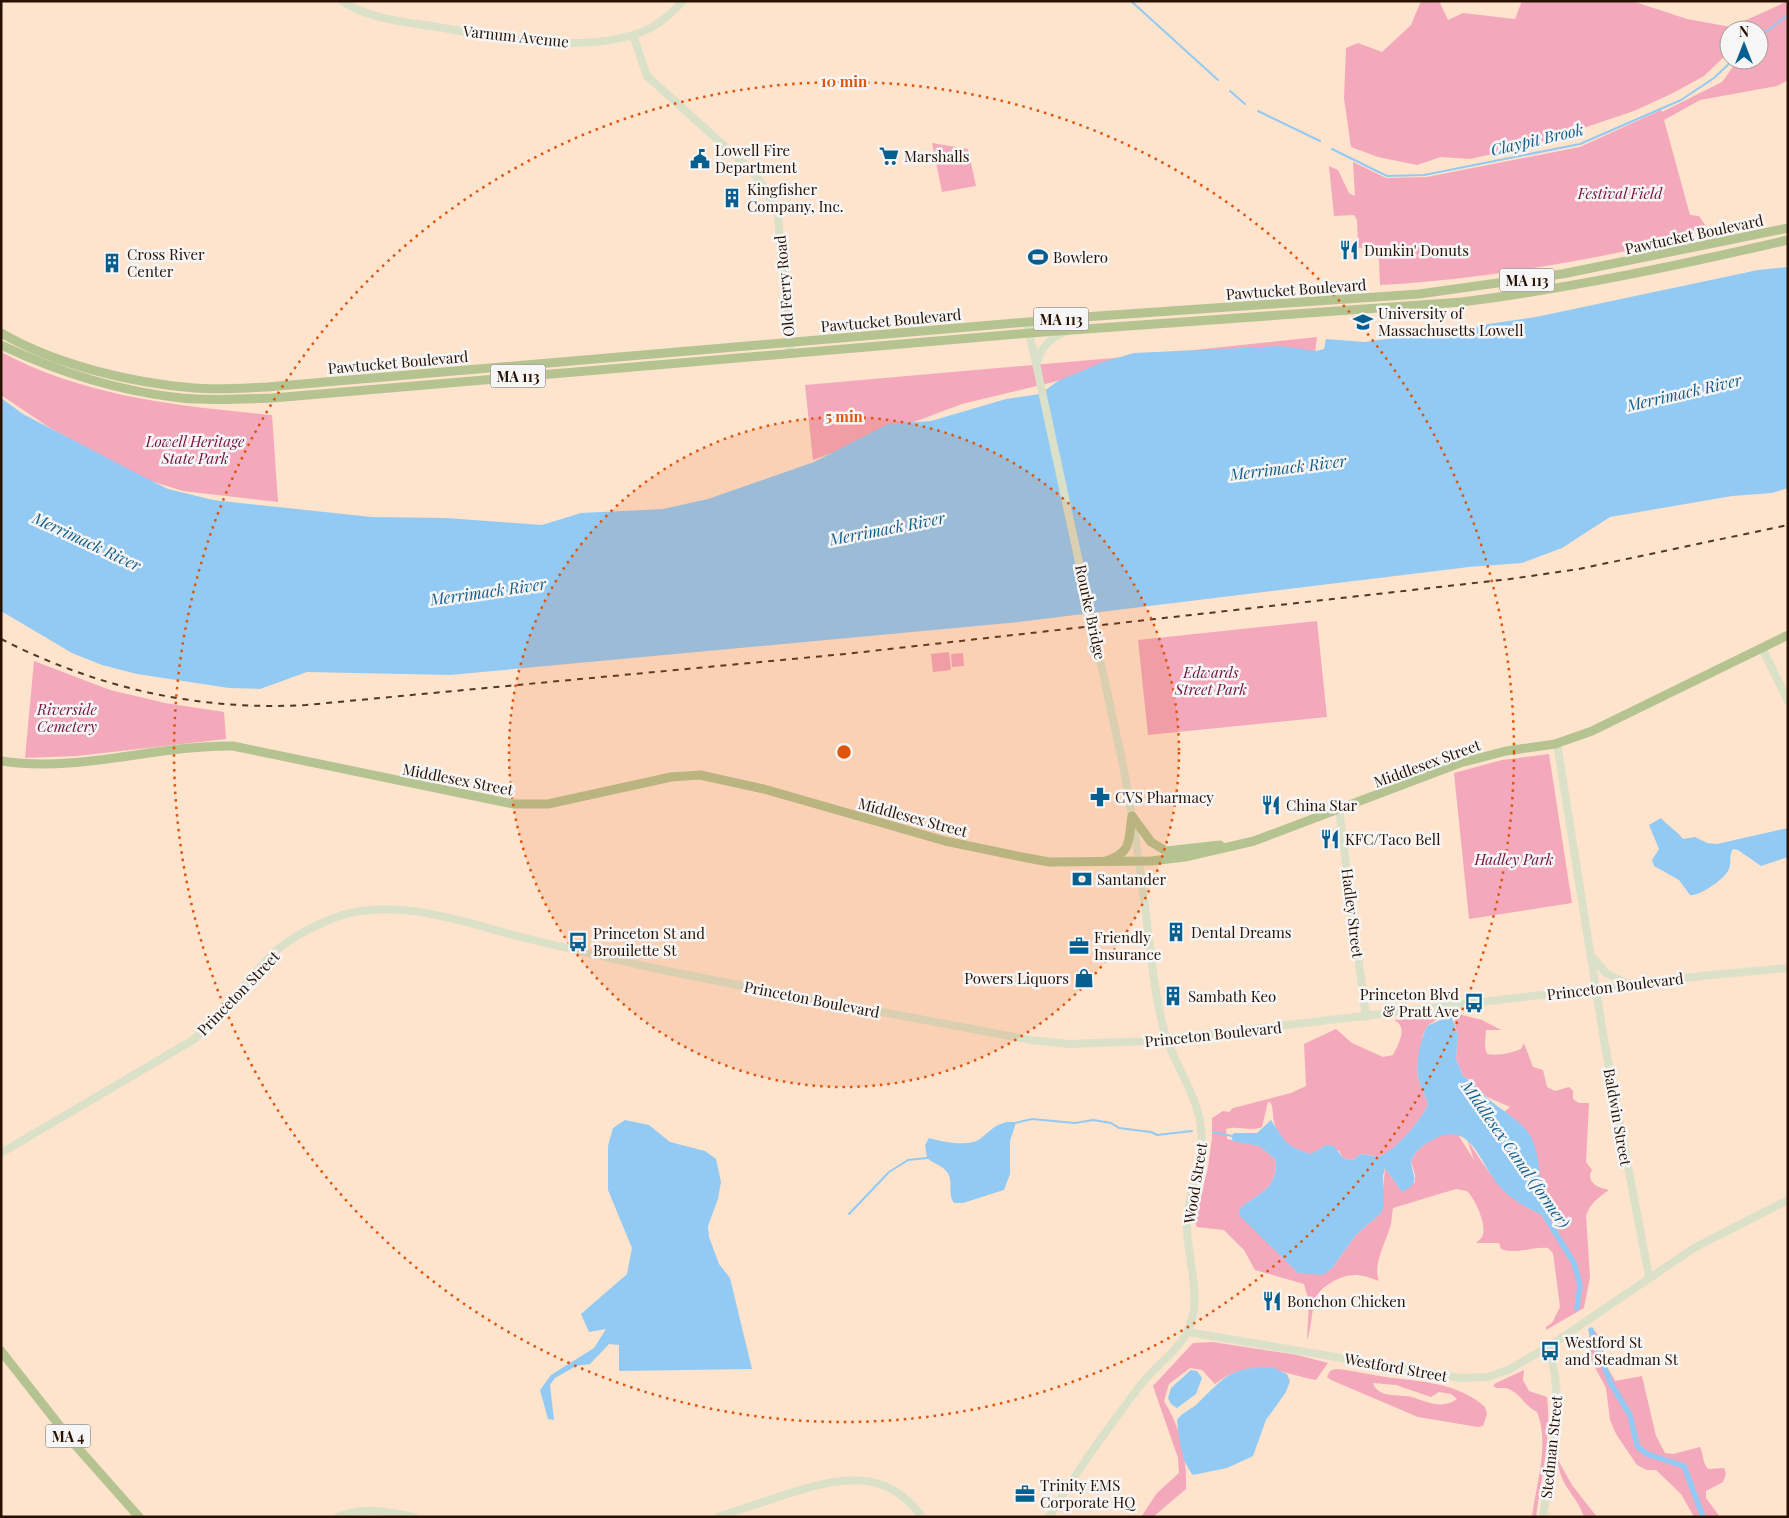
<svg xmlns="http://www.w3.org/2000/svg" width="1789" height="1518" font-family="'Playfair Display',serif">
<rect width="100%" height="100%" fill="#fee3cd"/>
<!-- green -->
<path fill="#f4a8bc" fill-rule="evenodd" d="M1421,1h18l9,19 15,-7 52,6 7,-18h110l55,18 44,8 57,-26v79l-11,6 -77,14 -36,20 26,95 9,1 6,9 -13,7 -2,-2 2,7c-103,23 -206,42 -312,48l-1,-25 -8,-13 -13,1 -1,-28 -3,-5 -20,1 -5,-50 9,4 11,23 6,3 -2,-34 33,16 41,-1 153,-30 81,-37 1,2 60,-30 16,-22h21v-30h-30v26l-3,-1 -22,21 -31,17 -39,18 -101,34 -63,14 -29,-2 -24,8 -39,-8 -27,-10 -7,-49 2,-50 12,-5 24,9 29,-27z
M932,143l36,6 8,37 -34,6z
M1317,337l-2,16 -233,22 -120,29 -149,56 -8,-75 343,-30z
M1,352c84,45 178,54 271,63l6,87 -95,-11 -42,-13 -94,-52 -46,-31z
M1317,621l10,96 -179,18 -10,-95z
M949,652l2,18 -18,2 -2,-18z
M963,653l1,13 -12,1 -1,-13z
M34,661l76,29 55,13 59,9 2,27 -149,17 -52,2z
M1549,754l23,149 -103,16 -15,-146 48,-13z
M1458,1014l24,6 19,10h-15l-1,17 2,7c13,2 23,-1 34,-5l3,-6 9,24 10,3 4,17 8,4 14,-4 4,4v8l6,4h10l-3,59 6,8c-7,13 7,18 17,20 -10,7 -19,13 -23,26l4,61 -6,31 -38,22v-3l6,-4 8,-16 -7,-54 -5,-5c-15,-2 -31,7 -47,1l-2,-6h-23c2,-2 5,-4 6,-6 6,-11 -7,-38 -15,-46l-11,-2 -63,19c-1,5 -1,10 -2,16 -4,16 -19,40 -12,57 -20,-8 -32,-9 -50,3 -6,4 -11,8 -13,14 -5,13 -4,29 -9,42l2,-38 -5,-18 -49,-14 -11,-20 -20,-20 -27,-3 -2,-5 13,-55 4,-29v-20l11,-7 6,1 4,-4 58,-15 15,-7 -2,-42 32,-15 16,14 31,14 10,-2c5,-10 16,-28 1,-35l48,-4 -15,10 -4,9 -6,34 1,9 10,26c-5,14 -32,47 -48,52 -5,2 -13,-2 -19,-2l-9,6 -9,-2 -4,-7 -13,-6 -15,9c-18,-5 -33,-12 -37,-33 -2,-7 0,-13 -4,-19h-2l-6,25c-12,5 -25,-2 -36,2l1,10 32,7 16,13c5,29 -17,34 -36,50v5l59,59 34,-5 24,-33 25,-22 4,-45 17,24 13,-10v-7l-4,-14c9,-17 26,-28 46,-28l17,27 -7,-21c20,32 41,65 80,77l-9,-43 -15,-46 -19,-15 6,-5 -23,-10 -17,-17 -7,-4 -7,-17 2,-24 -4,-13z
M1593,1329c11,12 9,15 11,30 1,7 8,15 11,22l27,-5 14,60 9,17 8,1 27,-7c4,8 2,15 8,22l16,-1 2,6 -3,8 -17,9v7l14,19h-26l-13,-23 -25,-24h-9l-10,-5 -21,-31 -6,-14 -4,-32 -16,-30 -1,-28z
M1213,1342l84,13 31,8 -12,17c-39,-8 -65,-24 -101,4l-13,-14 -12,-2 -21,16 -5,17c17,27 23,57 22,88l-33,28h-12l16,-24 22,-20 -1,-15 -25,-72 40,-43z
M1336,1369c17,1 33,6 50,8 35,5 71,5 99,30l2,7 -4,12 -5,1 -60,-10 -87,-37 -4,-3 3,-6zM1373,1383l23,2 35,12 8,-5 12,2 6,5c-13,10 -29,4 -42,-1 -12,-5 -37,2 -42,-15z
M1524,1370l-1,10 6,11 18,6c5,39 -6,81 -11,120h-4c4,-34 18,-72 5,-105 -12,-5 -15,-17 -28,-23 -4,-2 -10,0 -15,-2v-3z
M1558,1460l14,25 25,32h-13c-7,-22 -25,-31 -26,-57z"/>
<!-- water -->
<path fill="#92caf4" d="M1788,267v221l-16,5 -40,3 -122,21 -48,31 -40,15 -53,4 -460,56 -559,52 -143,-3 -47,17 -31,-1 -92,-14 -35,-9 -30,-12 -71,-42v-213l22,16 121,63 24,12 45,11 158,17 76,1 95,7 39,-12 82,-4 45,-10 106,-37 74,-38 43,-3 75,-22 34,-5 18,-13 45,-19 31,-9 146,-7 36,5 8,-2 2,-10 39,3 171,-25 222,-47z
M1661,818c7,8 15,12 22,21l12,-2 12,6 10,1 71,-16v29l-27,9 -23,-16 -5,-1c-5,7 -1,13 -4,20 -3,9 -30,28 -39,26l-11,-15 -25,-14 -2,-6 7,-11 -10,-24z
M1451,1015l7,20 -2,24 7,17c11,6 18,17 28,25 12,10 33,22 40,36 11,22 8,56 16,80 -17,-7 -34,-16 -46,-29 -21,-22 -28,-67 -65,-50 -12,6 -19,11 -25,23 1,16 11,21 -9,31l-17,-24 -2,8 1,30 -3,7 -25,22 -24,33 -9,7 -25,-2 -59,-58v-6c19,-16 41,-21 36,-50l-16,-13 -26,-5 -2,-5 3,-3h23l14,-13c14,21 14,26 40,34l15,-9 8,1 9,12 9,2 9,-6c6,0 14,4 19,2 15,-5 43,-38 48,-52 -3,-9 -8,-18 -10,-27 -3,-15 3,-37 9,-51z
M625,1120l24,5 21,17 35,9 11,8 5,23 -3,17 -10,27 1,11 10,27 11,14 22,91 -133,2v-26l-10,-1 -19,20 -14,2 -21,12 -5,7 4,35 -6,-1 -8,-29 11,-15 43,-27 12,-19 -17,3 -8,-18 46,-40 5,-26 -24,-58v-44l5,-18z
M1007,1122h9l-6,19v33l-6,16 -41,13h-9c-7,-9 0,-22 -7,-31 -5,-7 -13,-8 -20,-14l-2,-13 4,-7c13,4 40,9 51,1 10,-8 14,-14 27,-17z
M1272,1367l15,7 3,7 -4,11 -20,28 -13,36 -26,12 -34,7c-12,-14 -14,-37 -16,-55 5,-8 14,-10 21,-17 29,-28 31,-35 74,-36z
M1191,1370l6,1 5,7 -6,16 -19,14 -6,-4 -3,-6 3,-10z"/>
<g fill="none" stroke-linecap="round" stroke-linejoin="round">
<!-- stream -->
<path stroke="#92caf4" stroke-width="2" d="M1131,1l87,79
M1759,37l29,-22
M1230,91l15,13
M1258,111l62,30
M1332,149l55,27 37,-1 156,-31 101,-44 33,-22 19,-18
M1015,1123l17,-4 43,4 18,-3 18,3 8,5 32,4 6,3 35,-4
M1213,1132l19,4
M849,1214l40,-42 19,-12 19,-2"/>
<!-- canal -->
<path stroke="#92caf4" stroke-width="5.5" d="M1542,1211l32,52 6,22 -3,23
M1591,1330l19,52 20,33 7,31 10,8 37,12 19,51"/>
<!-- secondary -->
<path stroke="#dae1c8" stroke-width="8" d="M342,1c26,18 64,21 95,26 61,10 136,26 196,8 21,-6 35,-18 50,-34
M633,35l14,41 103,93 15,19 13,28 12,138
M1027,322l97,448c8,45 15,90 21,136 5,40 8,80 18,120 8,35 35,68 38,102 4,32 -12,61 -14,92 -2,36 18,78 0,112 -11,21 -34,36 -48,55 -32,42 -63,85 -90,130
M1037,362c4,-15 15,-26 29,-30
M1762,648l26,53
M1557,743l47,297 45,237
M1339,809l27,208
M1592,957l14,16 22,11
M1,1153l192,-113c33,-26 53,-61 83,-89 17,-15 42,-27 63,-35 59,-19 124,6 182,21 41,10 82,20 123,29 128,27 258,49 386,74l39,4 83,-3 559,-66 77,-7
M1187,1332l274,46 27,-1 22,-8 38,-22 146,-99 94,-48
M338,1517c25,-11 49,-5 76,0
M718,1517c23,-8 46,-15 69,-23 50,-15 98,-29 135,23
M1543,1517c8,-55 24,-116 5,-170"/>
<!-- primary -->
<path stroke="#b5c391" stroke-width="9" d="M1,333c55,32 131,50 193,55 24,2 49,0 73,-1l831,-71 321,-22 143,-20 226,-46
M1,345c57,27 117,46 180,53 30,3 62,1 92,0l757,-65 432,-31c110,-14 218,-37 326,-62
M1,761c79,12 154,-16 232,-15l280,58h35l123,-27 29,-2 64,14 181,52 77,16 27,5 102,-1 34,-4 69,-16 206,-78 46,-12 49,-7 37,-13 196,-96
M1132,816l19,26 15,9 54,-6
M1106,861c27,-9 22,-21 26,-45
M1,1351l69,88 69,78"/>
<!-- rail -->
<path stroke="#503826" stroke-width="2" stroke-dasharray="6 6" stroke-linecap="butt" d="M1,639c96,49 197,72 305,66l539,-51 665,-75 69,-10 209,-44"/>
</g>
<!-- distance rings -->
<circle cx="844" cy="752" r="335" fill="#de550b" fill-opacity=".12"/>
<g fill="none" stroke="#de550b" stroke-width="2.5" stroke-dasharray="2.5 5">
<circle cx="844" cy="752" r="335"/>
<circle cx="844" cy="752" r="670"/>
</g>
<!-- icons -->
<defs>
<symbol id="supermarket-bare" viewBox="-9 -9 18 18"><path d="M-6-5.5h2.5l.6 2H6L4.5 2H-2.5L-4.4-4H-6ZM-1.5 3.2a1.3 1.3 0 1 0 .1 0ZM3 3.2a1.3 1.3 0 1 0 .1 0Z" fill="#075f90" stroke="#f6f6f6" stroke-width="2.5" paint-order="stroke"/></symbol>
<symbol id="civic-bare" viewBox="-9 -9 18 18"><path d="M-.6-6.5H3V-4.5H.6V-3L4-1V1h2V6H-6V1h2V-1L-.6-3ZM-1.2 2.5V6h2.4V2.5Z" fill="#075f90" stroke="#f6f6f6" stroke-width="2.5" paint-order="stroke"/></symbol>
<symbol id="building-bare" viewBox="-9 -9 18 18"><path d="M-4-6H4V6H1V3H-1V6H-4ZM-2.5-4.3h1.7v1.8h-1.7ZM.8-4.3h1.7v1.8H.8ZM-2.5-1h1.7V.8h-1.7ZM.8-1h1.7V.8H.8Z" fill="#075f90" stroke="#f6f6f6" stroke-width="2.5" paint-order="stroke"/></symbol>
<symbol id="restaurant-bare" viewBox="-9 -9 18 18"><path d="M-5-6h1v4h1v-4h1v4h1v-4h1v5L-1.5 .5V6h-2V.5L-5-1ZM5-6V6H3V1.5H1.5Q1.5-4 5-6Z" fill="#075f90" stroke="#f6f6f6" stroke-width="2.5" paint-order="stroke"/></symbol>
<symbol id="stadium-bare" viewBox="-9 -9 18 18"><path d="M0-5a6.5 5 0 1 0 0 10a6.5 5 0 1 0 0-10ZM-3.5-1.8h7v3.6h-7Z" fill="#075f90" stroke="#f6f6f6" stroke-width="2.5" paint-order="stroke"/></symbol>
<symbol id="university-bare" viewBox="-9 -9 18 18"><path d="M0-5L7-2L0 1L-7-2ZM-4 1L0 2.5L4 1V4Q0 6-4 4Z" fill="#075f90" stroke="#f6f6f6" stroke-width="2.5" paint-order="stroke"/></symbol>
<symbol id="pharmacy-bare" viewBox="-9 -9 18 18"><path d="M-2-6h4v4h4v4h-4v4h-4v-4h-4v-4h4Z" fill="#075f90" stroke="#f6f6f6" stroke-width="2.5" paint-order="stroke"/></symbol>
<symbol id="bank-bare" viewBox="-9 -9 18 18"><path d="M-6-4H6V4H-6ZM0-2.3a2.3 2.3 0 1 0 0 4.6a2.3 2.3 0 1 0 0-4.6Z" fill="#075f90" stroke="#f6f6f6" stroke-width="2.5" paint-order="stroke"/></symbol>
<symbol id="bus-bare" viewBox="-9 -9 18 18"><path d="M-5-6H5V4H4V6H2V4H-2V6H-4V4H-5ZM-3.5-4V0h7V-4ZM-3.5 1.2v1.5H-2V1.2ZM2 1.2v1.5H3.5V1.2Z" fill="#075f90" stroke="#f6f6f6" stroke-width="2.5" paint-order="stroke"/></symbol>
<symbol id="office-bare" viewBox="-9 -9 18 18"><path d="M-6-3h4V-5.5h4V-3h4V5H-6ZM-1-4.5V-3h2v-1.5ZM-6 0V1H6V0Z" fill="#075f90" stroke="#f6f6f6" stroke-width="2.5" paint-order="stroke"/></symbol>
<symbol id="shop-bare" viewBox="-9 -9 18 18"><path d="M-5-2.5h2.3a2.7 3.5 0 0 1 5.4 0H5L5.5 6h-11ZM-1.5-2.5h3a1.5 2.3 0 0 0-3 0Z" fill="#075f90" stroke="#f6f6f6" stroke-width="2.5" paint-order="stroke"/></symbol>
</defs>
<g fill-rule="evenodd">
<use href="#supermarket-bare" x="875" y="142" width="28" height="28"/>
<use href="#civic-bare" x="686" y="145" width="28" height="28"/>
<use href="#building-bare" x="718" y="184" width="28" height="28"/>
<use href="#restaurant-bare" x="1335" y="236" width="28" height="28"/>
<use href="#stadium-bare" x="1024" y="243" width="28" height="28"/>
<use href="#building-bare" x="98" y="249" width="28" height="28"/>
<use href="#university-bare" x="1349" y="308" width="28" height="28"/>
<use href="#pharmacy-bare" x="1086" y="783" width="28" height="28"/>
<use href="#restaurant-bare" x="1257" y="791" width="28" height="28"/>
<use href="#restaurant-bare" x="1316" y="825" width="28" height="28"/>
<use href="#bank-bare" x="1068" y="865" width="28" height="28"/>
<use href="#building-bare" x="1162" y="918" width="28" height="28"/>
<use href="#bus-bare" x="564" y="928" width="28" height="28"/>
<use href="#office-bare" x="1065" y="932" width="28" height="28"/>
<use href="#shop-bare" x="1070" y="964" width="28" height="28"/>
<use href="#building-bare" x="1159" y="982" width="28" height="28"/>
<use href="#bus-bare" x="1460" y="989" width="28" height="28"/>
<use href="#restaurant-bare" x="1258" y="1287" width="28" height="28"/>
<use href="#bus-bare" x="1536" y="1337" width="28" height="28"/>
<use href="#office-bare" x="1011" y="1480" width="28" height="28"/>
</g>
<g text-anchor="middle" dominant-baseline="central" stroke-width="5" stroke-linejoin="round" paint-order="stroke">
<!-- shield labels -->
<g fill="#f6f6f6" stroke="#66564a" stroke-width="1">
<rect x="1499.5" y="268.5" width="55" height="23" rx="4"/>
<rect x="1033.5" y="307.5" width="55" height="23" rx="4"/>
<rect x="490.5" y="364.5" width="55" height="23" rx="4"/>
<rect x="45.5" y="1424.5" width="45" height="23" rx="4"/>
</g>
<g font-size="14" font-weight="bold" fill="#281100">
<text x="1527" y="280">MA 113</text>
<text x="1061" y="319">MA 113</text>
<text x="518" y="376">MA 113</text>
<text x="68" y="1436">MA 4</text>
</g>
<!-- street labels -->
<g font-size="15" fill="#281100" stroke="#f6f6f6">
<text transform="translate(516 36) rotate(6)">Varnum Avenue</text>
<text transform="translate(1694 234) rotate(-12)">Pawtucket Boulevard</text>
<text transform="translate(784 286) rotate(-95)">Old Ferry Road</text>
<text transform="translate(1296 289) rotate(-4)">Pawtucket Boulevard</text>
<text transform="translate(891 320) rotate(-5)">Pawtucket Boulevard</text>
<text transform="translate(398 362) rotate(-5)">Pawtucket Boulevard</text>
<text transform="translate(1091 612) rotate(78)">Rourke Bridge</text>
<text transform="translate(1427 763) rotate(-20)">Middlesex Street</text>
<text transform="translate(458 779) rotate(11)">Middlesex Street</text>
<text transform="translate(913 817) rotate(15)">Middlesex Street</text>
<text transform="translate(1353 913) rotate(83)">Hadley Street</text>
<text transform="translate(1615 986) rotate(-7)">Princeton Boulevard</text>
<text transform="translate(238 993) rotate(-46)">Princeton Street</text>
<text transform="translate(812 999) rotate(11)">Princeton Boulevard</text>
<text transform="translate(1213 1034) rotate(-6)">Princeton Boulevard</text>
<text transform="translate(1618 1117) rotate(80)">Baldwin Street</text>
<text transform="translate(1195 1183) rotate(-81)">Wood Street</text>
<text transform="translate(1396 1367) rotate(10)">Westford Street</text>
<text transform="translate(1551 1447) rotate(-84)">Stedman Street</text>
</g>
<!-- poi labels -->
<g font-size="15" fill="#281100" stroke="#f6f6f6" text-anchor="start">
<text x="715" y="150">Lowell Fire<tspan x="715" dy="17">Department</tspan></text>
<text x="904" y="156">Marshalls</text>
<text x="747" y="189">Kingfisher<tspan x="747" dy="17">Company, Inc.</tspan></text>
<text x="1364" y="250">Dunkin' Donuts</text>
<text x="127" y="254">Cross River<tspan x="127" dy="17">Center</tspan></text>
<text x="1053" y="257">Bowlero</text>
<text x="1378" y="313">University of<tspan x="1378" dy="17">Massachusetts Lowell</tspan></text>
<text x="1115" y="797">CVS Pharmacy</text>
<text x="1286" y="805">China Star</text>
<text x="1345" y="839">KFC/Taco Bell</text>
<text x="1097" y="879">Santander</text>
<text x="1191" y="932">Dental Dreams</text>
<text x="593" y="933">Princeton St and<tspan x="593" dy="17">Brouilette St</tspan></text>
<text x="1094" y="937">Friendly<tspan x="1094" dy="17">Insurance</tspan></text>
<text x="1069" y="978" text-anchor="end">Powers Liquors</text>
<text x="1459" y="994" text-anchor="end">Princeton Blvd<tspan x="1459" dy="17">&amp; Pratt Ave</tspan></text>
<text x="1188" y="996">Sambath Keo</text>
<text x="1287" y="1301">Bonchon Chicken</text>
<text x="1565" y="1342">Westford St<tspan x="1565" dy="17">and Steadman St</tspan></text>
<text x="1040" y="1485">Trinity EMS<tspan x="1040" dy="17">Corporate HQ</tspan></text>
</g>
<!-- park labels -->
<g font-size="15" font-style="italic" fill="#74113b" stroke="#f6f6f6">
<text x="1620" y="193">Festival Field</text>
<text x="195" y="441">Lowell Heritage<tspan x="195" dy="17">State Park</tspan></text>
<text x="1211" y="672">Edwards<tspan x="1211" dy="17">Street Park</tspan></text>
<text x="67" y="709">Riverside<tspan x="67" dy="17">Cemetery</tspan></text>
<text x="1514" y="859">Hadley Park</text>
</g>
<!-- water labels -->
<g font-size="16" font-style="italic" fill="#115d8b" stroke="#f6f6f6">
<text transform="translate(1537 139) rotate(-13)">Claypit Brook</text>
<text transform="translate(1684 392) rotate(-13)">Merrimack River</text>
<text transform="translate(1288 467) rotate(-7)">Merrimack River</text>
<text transform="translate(887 528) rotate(-11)">Merrimack River</text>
<text transform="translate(87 541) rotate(25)">Merrimack River</text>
<text transform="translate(488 591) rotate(-8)">Merrimack River</text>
<text transform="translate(1516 1154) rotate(55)">MIddlesex Canal (former)</text>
</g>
</g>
<circle cx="844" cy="752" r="8" fill="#de550b" stroke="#f6f6f6" stroke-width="2.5"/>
<g font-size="15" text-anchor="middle" font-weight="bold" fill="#de550b" stroke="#f6f6f6" stroke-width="5" stroke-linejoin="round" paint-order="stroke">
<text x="844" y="87">10 min</text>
<text x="844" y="422">5 min</text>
</g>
<!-- border -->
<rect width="1789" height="1518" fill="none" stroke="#281100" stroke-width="5"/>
<!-- north arrow -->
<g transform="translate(1744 45)"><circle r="24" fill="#f6f6f6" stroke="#a49a94"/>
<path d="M0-4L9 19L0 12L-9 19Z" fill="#075f90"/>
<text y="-8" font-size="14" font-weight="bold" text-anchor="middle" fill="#281100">N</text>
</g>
</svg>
